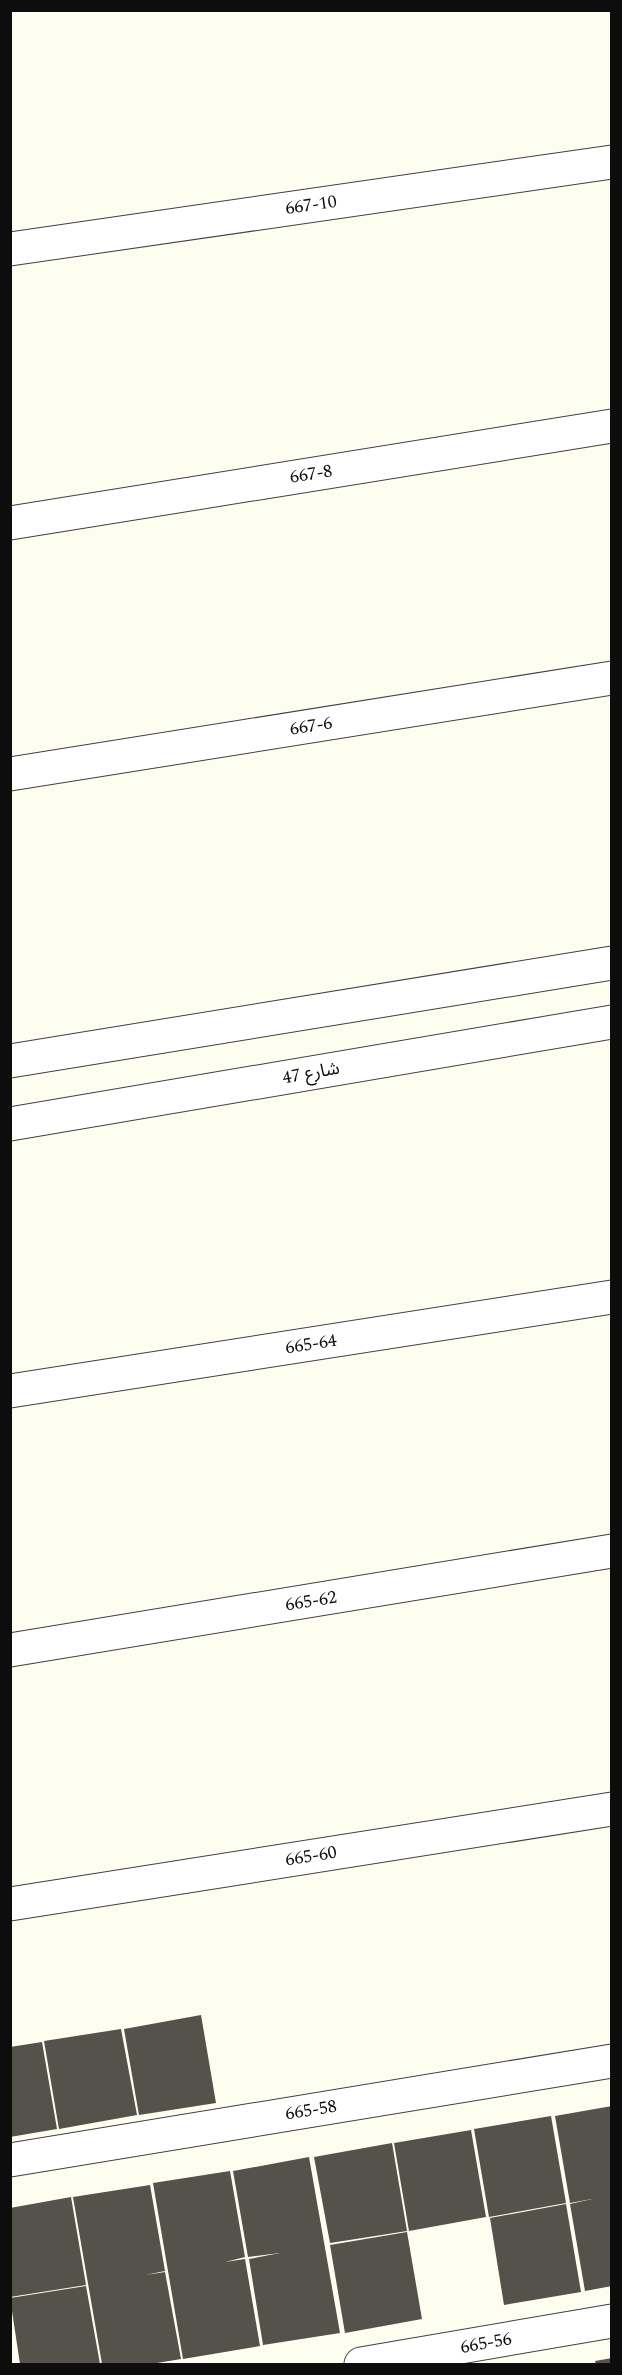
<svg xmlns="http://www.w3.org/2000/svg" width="622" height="2375" font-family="Spectral,'Noto Sans Arabic',serif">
<rect width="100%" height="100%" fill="#fdfeef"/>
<!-- building -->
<path fill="#55514b" d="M201,2015l15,88 -77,12 -15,-86z
M121,2029l16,86 -78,14 -15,-88z
M42,2042l15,87 -47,8v-90z
M612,2106v180l-27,5 -15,-87 22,-5 -22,4 -15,-87z
M551,2116l15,87 -77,14 -15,-88z
M471,2130l15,87 -77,14 -15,-88z
M392,2143l15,88 -77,12 -16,-86z
M309,2157l31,176 -77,12 -14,-86 31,-6 -32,4 -15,-86z
M230,2171l15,86 -20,5 20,-3 15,87 -77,13 -30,-176z
M150,2185l15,86 -20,4 20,-3 16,87 -30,5h-49l-29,-167z
M71,2197l15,88 -76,12v-89z
M566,2204l15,88 -77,13 -14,-87z
M407,2232l15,87 -77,14 -15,-88z
M86,2286l14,78h-80l-10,-66z
M612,2358v6h-16l-1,-3z"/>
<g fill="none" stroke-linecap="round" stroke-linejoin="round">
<defs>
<path id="street" d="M10,249l602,-87
M10,523l602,-97
M10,774l602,-96
M10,1061l602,-98
M10,1124l602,-102
M10,1391l602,-94
M10,1650l602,-99
M10,1904l602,-95
M10,2160l602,-99
M361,2364l251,-43"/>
</defs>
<!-- street casing -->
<use href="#street" stroke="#404040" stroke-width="35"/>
<!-- street -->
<use href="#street" stroke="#fff" stroke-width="33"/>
</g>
<g text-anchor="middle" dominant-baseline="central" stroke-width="6" stroke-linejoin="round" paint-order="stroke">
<!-- street labels -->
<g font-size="18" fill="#0d0d0d" stroke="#fff">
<text transform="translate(311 205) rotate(-8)">667-10</text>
<text transform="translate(311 474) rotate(-9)">667-8</text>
<text transform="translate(311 726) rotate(-9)">667-6</text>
<text transform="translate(311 1073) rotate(-10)">شارع 47</text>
<text transform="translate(311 1344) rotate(-9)">665-64</text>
<text transform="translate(311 1601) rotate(-9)">665-62</text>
<text transform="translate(311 1856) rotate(-9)">665-60</text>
<text transform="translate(311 2110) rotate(-9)">665-58</text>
<text transform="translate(486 2343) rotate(-10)">665-56</text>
</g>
</g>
<!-- border -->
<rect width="622" height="2375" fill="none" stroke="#0d0d0d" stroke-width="24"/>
</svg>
